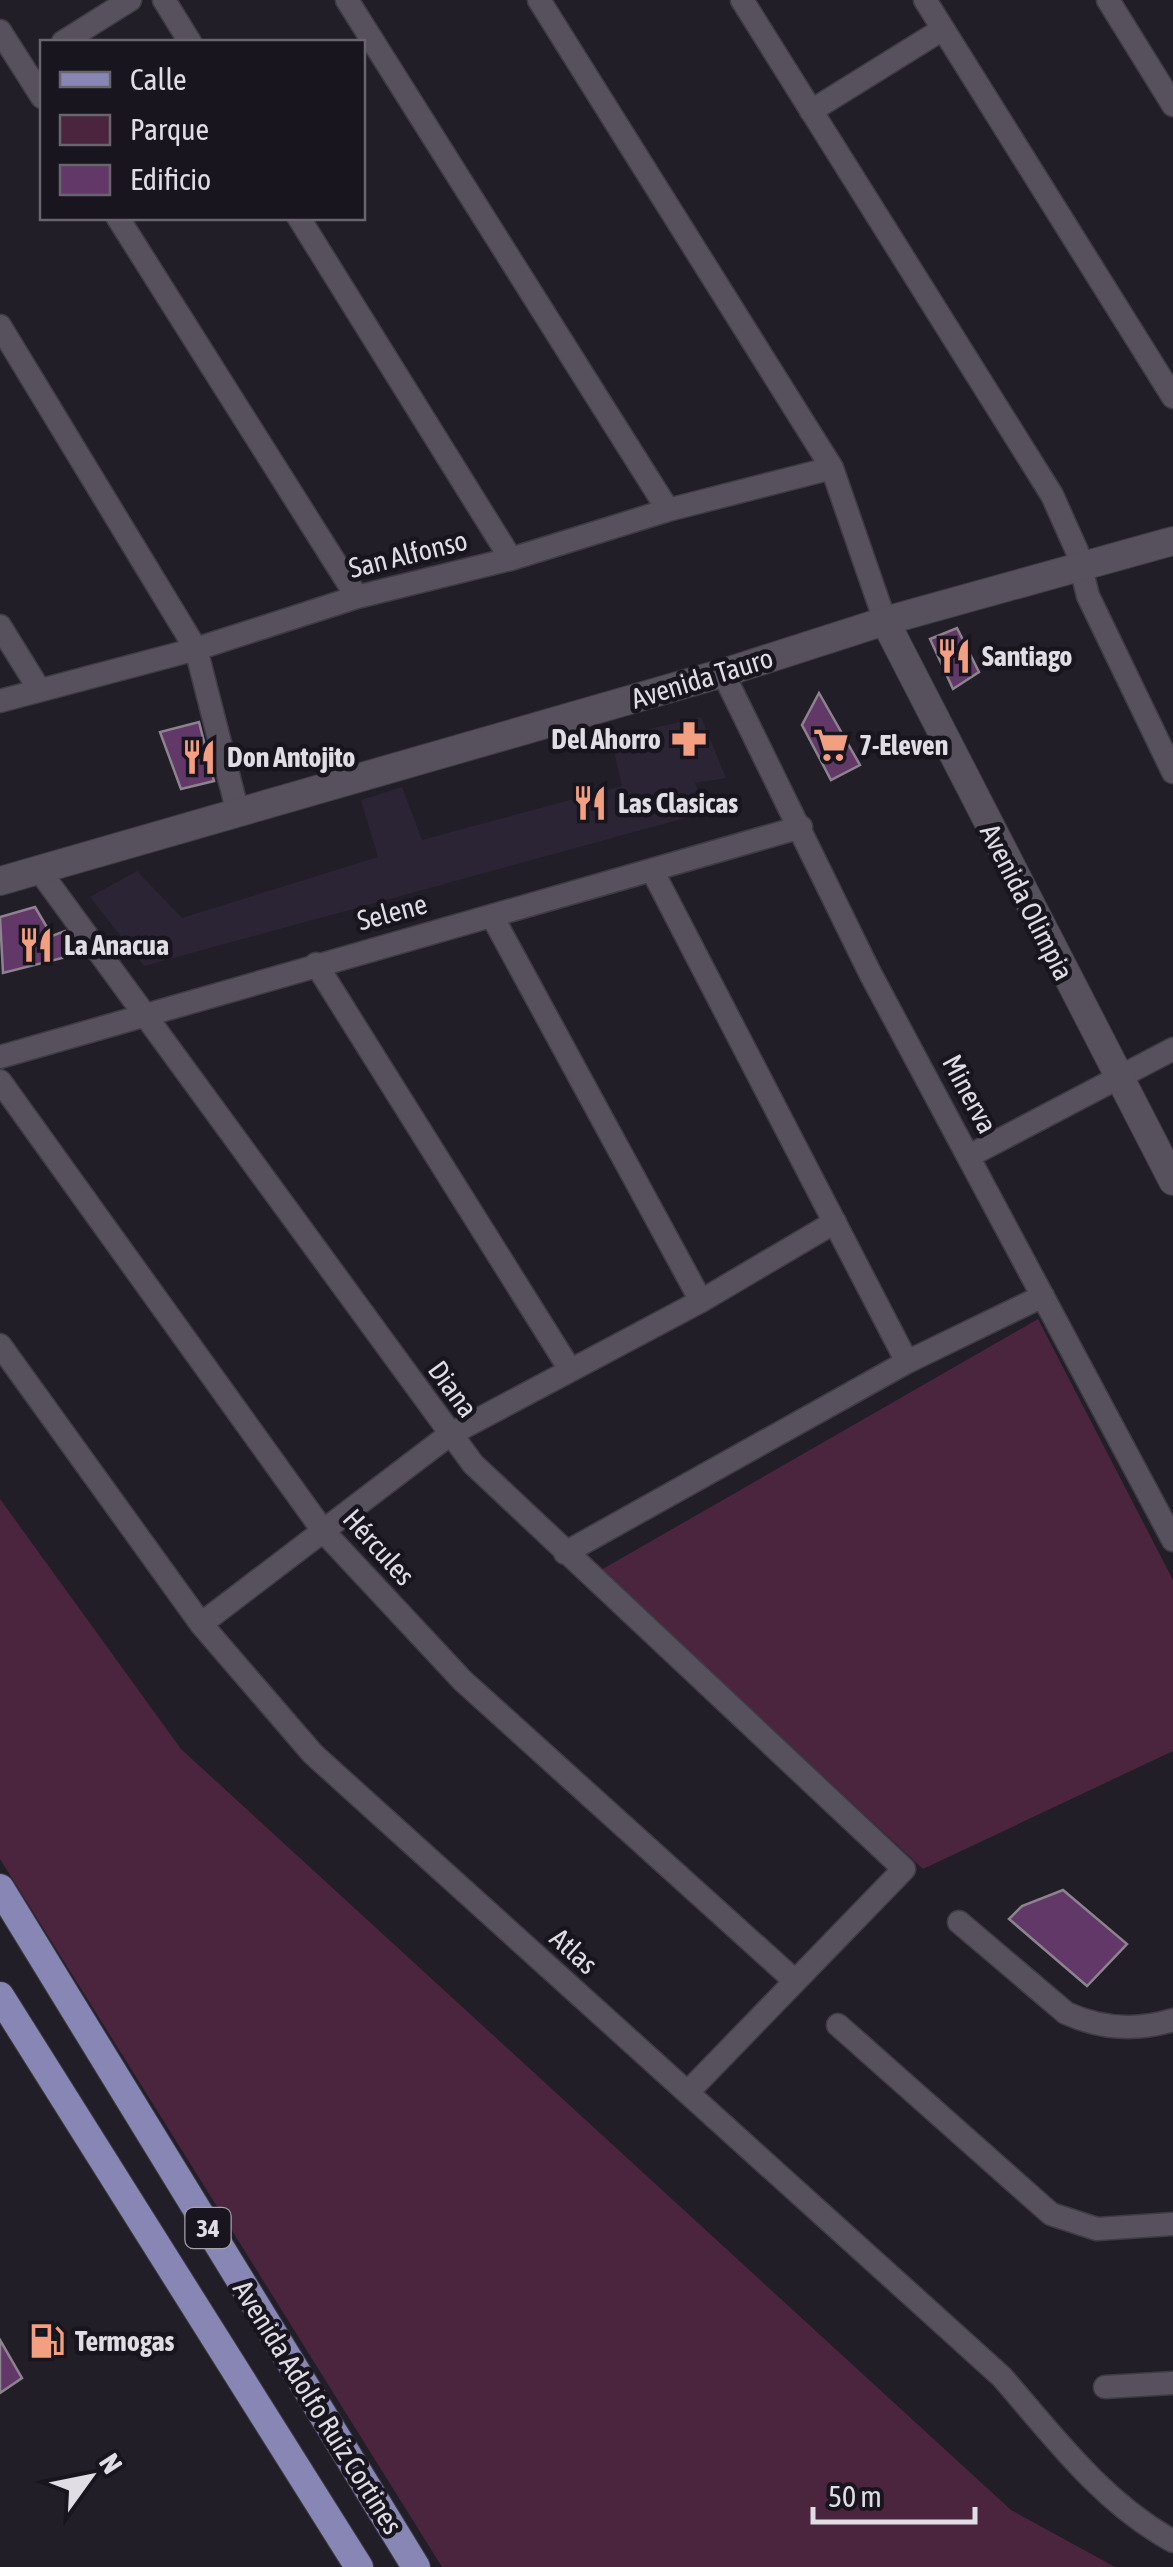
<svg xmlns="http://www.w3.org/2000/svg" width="1173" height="2567" font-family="'Asap Condensed',sans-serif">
<rect width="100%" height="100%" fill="#221e28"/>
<!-- built -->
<path fill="#2b2435" d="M701,717l25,61 -31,5 12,29 -563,154 -54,-69 47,-26 45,47 196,-61 -17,-57 41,-13 20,53 200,-54 -11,-48z"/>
<!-- green -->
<path fill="#4b243e" d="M1038,1319l135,261v171l-250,118 -322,-299z
M0,1499l181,250 830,761 104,57h-673l-442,-708z"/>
<!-- building -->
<path fill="#613867" stroke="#8d838f" stroke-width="2.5" d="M957,628l22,44 -26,17 -23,-50z
M819,693l41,72 -29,15 -29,-55z
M199,722l15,59 -33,8 -21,-57z
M35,907l17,29 13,-5 13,23 -75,19 -3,-56z
M1063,1890l64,54 -40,42 -78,-67 13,-13z
M0,2340l22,38 -22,15z"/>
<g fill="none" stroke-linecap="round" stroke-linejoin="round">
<defs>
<path id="minor" d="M164,0l26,42
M347,0l321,510
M539,0l293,468 53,153
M742,0l310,495 25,56 11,45 85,176
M925,0l248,397
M1108,0l65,105
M0,31l42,66
M63,42l67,-42
M811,111l132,-82
M118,218l239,379
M299,218l212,341
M0,326l196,323 41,160
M0,626l39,63
M723,673l147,300 303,567
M0,701l196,-52 161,-52 154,-38 157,-49 164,-42
M39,870l434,594 431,405 -216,223
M653,872l254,490
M492,916l209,385
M316,964l253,404
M0,1057l801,-230
M0,1081l324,451 139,149 332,300
M969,1156l204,-107
M0,1345l201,279 112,130 689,623c51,59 101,126 171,164
M565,1553l342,-191 136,-66
M201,1624l248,-189 252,-134 134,-79
M959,1922l107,91c35,16 71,18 107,7
M838,2025l213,189 46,15 76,-5
M1105,2387l68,-4"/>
<path id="tertiary" d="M885,621l288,560
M0,881l723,-208 162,-52 288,-80"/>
<path id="primary" d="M0,1888l416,679
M0,1996l359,571"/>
</defs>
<!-- minor casing -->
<use href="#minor" stroke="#3e3b44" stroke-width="25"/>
<!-- tertiary casing -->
<use href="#tertiary" stroke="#3e3b44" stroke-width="30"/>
<!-- primary casing -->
<use href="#primary" stroke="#3e3b44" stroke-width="30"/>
<!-- minor -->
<use href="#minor" stroke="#56515d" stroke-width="22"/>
<!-- tertiary -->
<use href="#tertiary" stroke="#56515d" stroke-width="28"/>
<!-- primary -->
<use href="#primary" stroke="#8786b5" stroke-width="28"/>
</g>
<!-- icons -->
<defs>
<symbol id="restaurant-bare" viewBox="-9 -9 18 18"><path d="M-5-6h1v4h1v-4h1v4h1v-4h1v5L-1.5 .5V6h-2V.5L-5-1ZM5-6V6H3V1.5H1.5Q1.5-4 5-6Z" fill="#f2a081" stroke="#19151f" stroke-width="2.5" paint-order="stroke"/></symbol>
<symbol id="pharmacy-bare" viewBox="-9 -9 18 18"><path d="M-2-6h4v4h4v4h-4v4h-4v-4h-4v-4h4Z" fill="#f2a081" stroke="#19151f" stroke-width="2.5" paint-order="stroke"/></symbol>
<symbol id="supermarket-bare" viewBox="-9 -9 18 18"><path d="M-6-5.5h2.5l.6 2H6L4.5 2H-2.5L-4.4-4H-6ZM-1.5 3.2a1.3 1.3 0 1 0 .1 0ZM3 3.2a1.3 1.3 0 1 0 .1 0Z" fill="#f2a081" stroke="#19151f" stroke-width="2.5" paint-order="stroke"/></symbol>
<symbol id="fuel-bare" viewBox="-9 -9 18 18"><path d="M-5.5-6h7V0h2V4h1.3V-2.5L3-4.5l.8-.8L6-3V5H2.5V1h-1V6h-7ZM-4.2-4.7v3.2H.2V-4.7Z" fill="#f2a081" stroke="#19151f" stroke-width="2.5" paint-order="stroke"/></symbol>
</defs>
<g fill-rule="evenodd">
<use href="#restaurant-bare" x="929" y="631" width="50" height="50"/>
<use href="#pharmacy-bare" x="664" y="714" width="50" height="50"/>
<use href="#supermarket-bare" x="806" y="720" width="50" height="50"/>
<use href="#restaurant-bare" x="174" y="732" width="50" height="50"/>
<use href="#restaurant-bare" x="565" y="778" width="50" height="50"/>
<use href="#restaurant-bare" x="11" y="920" width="50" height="50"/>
<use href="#fuel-bare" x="22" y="2316" width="50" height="50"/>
</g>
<g text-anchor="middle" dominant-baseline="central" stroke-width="9" stroke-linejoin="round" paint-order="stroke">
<!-- shield labels -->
<rect fill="#19151f" stroke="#a4a1aa" stroke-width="2.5" x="185.5" y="2208" width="45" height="40" rx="8"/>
<g font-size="25" font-weight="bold" fill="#e0dde5">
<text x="208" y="2228">34</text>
</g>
<!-- street labels -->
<g font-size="28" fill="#e0dde5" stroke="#19151f">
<text transform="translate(408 554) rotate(-14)">San Alfonso</text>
<text transform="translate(702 678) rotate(-17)">Avenida Tauro</text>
<text transform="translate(1027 902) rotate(63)">Avenida Olimpia</text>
<text transform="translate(392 912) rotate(-15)">Selene</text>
<text transform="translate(970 1094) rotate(62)">Minerva</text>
<text transform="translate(453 1389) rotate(54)">Diana</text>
<text transform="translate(379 1547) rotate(48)">Hércules</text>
<text transform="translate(574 1951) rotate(42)">Atlas</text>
<text transform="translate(318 2407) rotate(58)">Avenida Adolfo Ruíz Cortines</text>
</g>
<!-- poi labels -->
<g font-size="28" font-weight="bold" fill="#e0dde5" stroke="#19151f" text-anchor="start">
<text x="982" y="656">Santiago</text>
<text x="661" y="739" text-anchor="end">Del Ahorro</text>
<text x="859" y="745">7-Eleven</text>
<text x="227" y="757">Don Antojito</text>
<text x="618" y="803">Las Clasicas</text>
<text x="64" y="945">La Anacua</text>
<text x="75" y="2341">Termogas</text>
</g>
</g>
<!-- legend -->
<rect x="40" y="40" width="325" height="180" fill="#19151f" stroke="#69656e" stroke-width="2.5"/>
<rect x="60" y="72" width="50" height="15" fill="#8786b5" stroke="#69656e" stroke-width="2.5"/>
<text x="130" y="90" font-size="30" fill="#e0dde5">Calle</text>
<rect x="60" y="115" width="50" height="30" fill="#4b243e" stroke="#69656e" stroke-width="2.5"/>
<text x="130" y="140" font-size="30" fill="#e0dde5">Parque</text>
<rect x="60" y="165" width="50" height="30" fill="#613867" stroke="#69656e" stroke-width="2.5"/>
<text x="130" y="190" font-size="30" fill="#e0dde5">Edificio</text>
<!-- north arrow -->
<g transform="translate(90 2477) rotate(57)" stroke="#19151f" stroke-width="8" paint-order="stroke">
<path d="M0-8L18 38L0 25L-18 38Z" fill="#e0dde5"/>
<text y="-15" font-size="28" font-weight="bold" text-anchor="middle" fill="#e0dde5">N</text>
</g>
<!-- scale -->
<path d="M813 2507v15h162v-15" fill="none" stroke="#e0dde5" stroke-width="5"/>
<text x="828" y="2507" font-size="30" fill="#e0dde5" stroke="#19151f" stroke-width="8" paint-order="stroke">50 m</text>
</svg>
